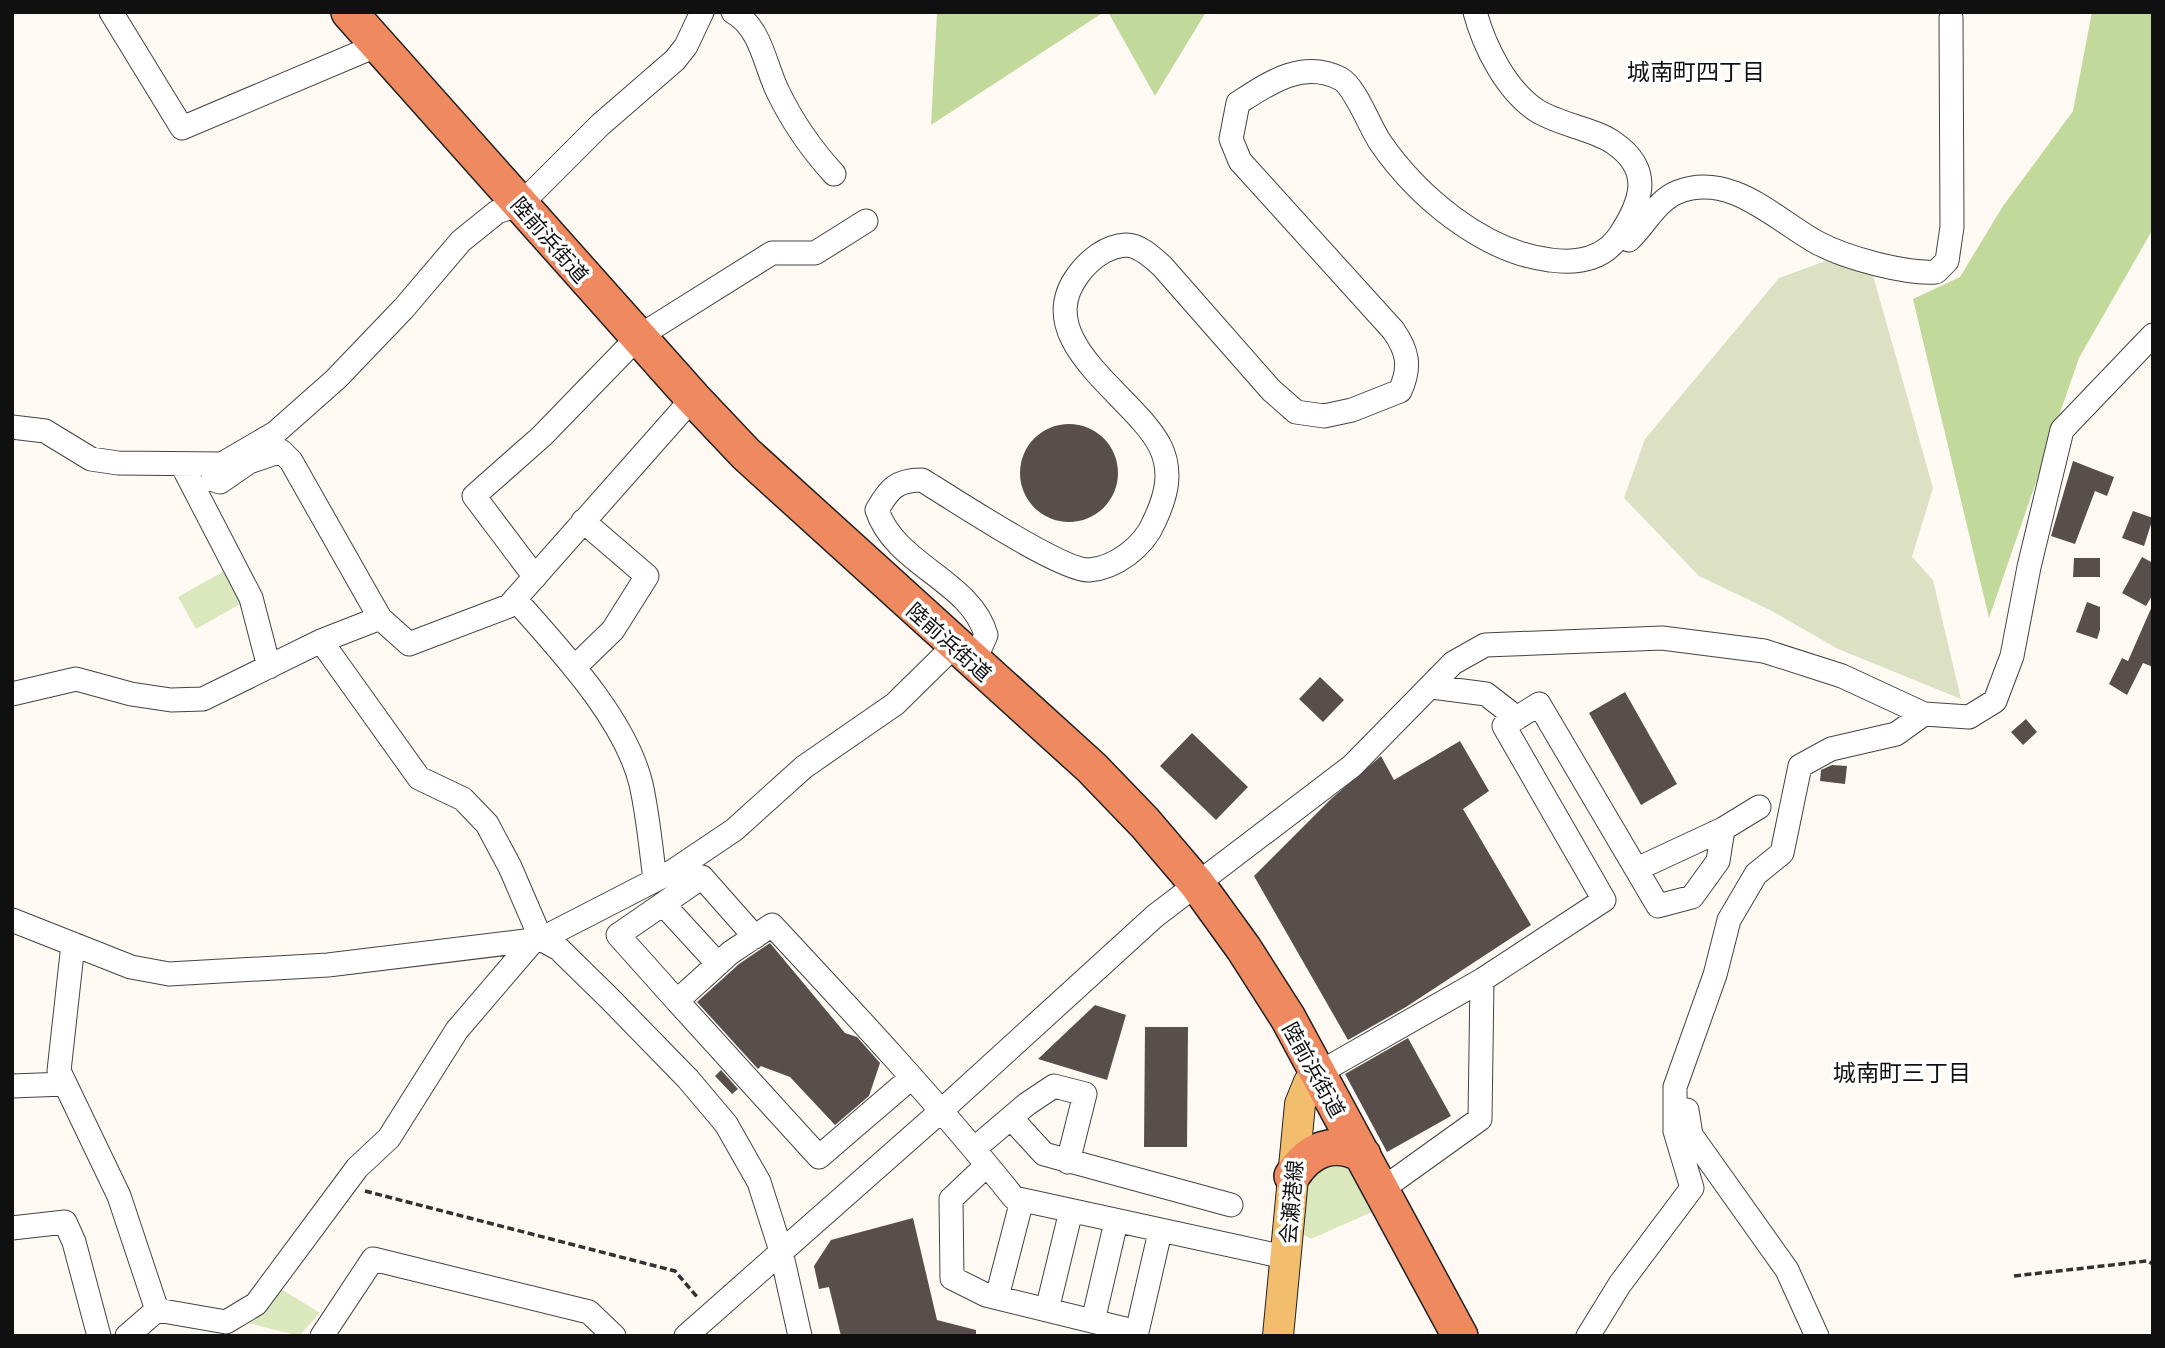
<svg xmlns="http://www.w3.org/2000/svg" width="2165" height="1348" font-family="Georgia,'Noto Sans JP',serif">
<rect width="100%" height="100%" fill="#fefaf3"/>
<!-- green -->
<path fill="#dbe8bd" d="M233,566l18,32 -55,31 -18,-32z
M1325,1161h22l25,51 -61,27 -15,-9 5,-52z
M278,1287l42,26 -21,23 -55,-14z"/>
<!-- forest -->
<path fill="#c2d99c" d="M937,12h167l-173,113z
M1108,12h98l-51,84z
M2092,12h61v217l-74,129 -90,260 -76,-319 47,-22 43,-71 70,-95z"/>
<!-- cemetery -->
<path fill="#dce1c3" d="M1831,259l41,13 61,216 -21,69 21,23 28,119 -123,-50 -68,-39 -71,-34 -75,-78 21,-59 134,-161z"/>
<!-- building -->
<path fill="#584f4c" d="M1020 473a49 49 0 1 1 98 0a49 49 0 1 1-98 0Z
M2073,461l41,16 -7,19 -12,-5 -20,53 -24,-8z
M2133,511l20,7 -9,28 -22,-8z
M2142,557l11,6v31l-7,12 -24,-13z
M2074,558h26v19h-27z
M2087,602l13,5v23l-3,9 -21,-7z
M2153,604v63l-10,-4 -16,32 -18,-11 13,-26 6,3z
M1320,677l24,23 -21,22 -24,-23z
M1625,692l52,92 -36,21 -52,-92z
M2026,719l11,13 -14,13 -12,-13z
M1192,733l56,54 -32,33 -56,-54z
M1460,741l29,50 -26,18 68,116 -125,82 -58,33 -94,-164 77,-77 50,-43 13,24z
M1832,765l15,1 -2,18 -25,-3 1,-11z
M770,943l75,90 12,4 23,26 -11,33 -34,29 -45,-48 -29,-11 -3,3 -61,-67 42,-38z
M1095,1005l31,10 -19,65 -69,-21z
M1145,1027h43l-1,120h-43z
M1408,1038l43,78 -64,36 -42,-78z
M721,1070l17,19 -6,5 -17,-18z
M913,1218l24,102 39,10v6h-135l-12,-49 -10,2 -5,-23 17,-26z"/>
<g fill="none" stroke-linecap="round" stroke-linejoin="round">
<defs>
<path id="minor" d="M111,12l71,116 196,-83
M733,12c28,15 32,54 45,80 14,29 35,59 56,82
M1629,240c16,-15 28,-40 49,-48 53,-21 99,29 140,51 28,15 87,31 118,29l11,-11 5,-34 -1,-209
M693,398l-184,208 -100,38 -29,-26 -59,23 98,137 44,21 24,25 23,43 31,72 18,10 51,50 78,80 38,45 33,58 22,69 19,85
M12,427l33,4 46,28 27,4 104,1 53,-31 61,-54 68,-71 57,-67 36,-29 24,-8 79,-79 75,-65 11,-14 16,-34
M222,464l-9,13 1,3 6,2 29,-20 32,-11 10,10 89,157
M182,465l69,133 18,69
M535,577l-61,-81 68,-60 96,-99 134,-84h43l51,-32
M515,599c44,50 110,119 126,185 7,31 10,65 14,96
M974,662l12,-27c-15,-54 -91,-70 -109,-125 12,-21 19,-30 45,-30 30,18 139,91 167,90 27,-2 55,-24 65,-48 12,-25 19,-50 6,-76 -26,-51 -131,-105 -82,-171 11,-15 28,-29 48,-30 14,0 27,13 36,21l109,124 25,22 28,4 28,-6 48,-19c11,-24 8,-40 -7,-61l-153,-169 -9,-22 7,-36c31,-20 65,-44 103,-24 14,8 29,48 39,63 37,54 103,110 170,118 28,4 54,-1 70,-25 22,-34 33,-65 -6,-92 -19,-14 -55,-18 -78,-33 -30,-20 -52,-64 -61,-98
M575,667l38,-37 34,-54 -64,-55
M1432,687l54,7 31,24
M12,694l64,-15 55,15 40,6 32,-1 118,-58
M1723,829l36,-22
M663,904l39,-27 53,60
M12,920l119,47 38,7 159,-9 213,-26 132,-68 61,-41 70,-63 91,-63 60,-59
M73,944l-14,127 60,125 38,114
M677,1001l-59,-66 45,-31 55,60
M1317,1074l165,-94 122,-80 -100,-174 35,-22 119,202 34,-9 26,-36 5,-32 -86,40
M911,1078l-92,79 -142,-156 53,-48 42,-28c83,89 166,178 242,273l271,59
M12,1086l53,-2
M1687,1110l4,25 96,135 30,66
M1011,1118l33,36 187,51
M974,1149l53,-45 27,-18 31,8 -17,68
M987,1165l-36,34 1,79 34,17 151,37 23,-100
M1381,1190l99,-71 2,-139
M12,1228l53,-6 9,20 25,94
M997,1297l25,-97
M1047,1310l24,-99
M1093,1321l23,-99
M127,1336l30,-26 69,12 30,-18 101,-136 32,-30 68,-108 77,-90
M322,1336l51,-77 216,53 25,24
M686,1336l255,-225 214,-195 197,-150 101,-103 32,-18 177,-7 102,13 78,25 82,38 45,3 26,-16 17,-45 17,-89 33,-137 91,-95
M1588,1336l32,-52 72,-96 -17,-57v-44l40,-112 14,-55 27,-46 26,-21 18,-87 31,-17 65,-15 28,-20"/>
<path id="major" d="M1278,1336l22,-232 9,-22 8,-8"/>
<path id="highway" d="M349,12l344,386 53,56 346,314 53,55 52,61 47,65 44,69 172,318
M1292,1176c17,-27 42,-37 71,-21"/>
</defs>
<!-- minor casing -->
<use href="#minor" stroke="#434343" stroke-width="25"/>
<!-- major casing -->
<use href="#major" stroke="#212121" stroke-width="32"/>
<!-- highway casing -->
<use href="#highway" stroke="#212121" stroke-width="38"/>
<!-- path -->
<path stroke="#323232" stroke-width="3.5" stroke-dasharray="7 3.5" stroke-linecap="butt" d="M365,1191l310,80 23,27
M2014,1276l133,-15 6,3"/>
<!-- minor -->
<use href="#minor" stroke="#fff" stroke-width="23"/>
<!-- major -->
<use href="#major" stroke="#f3bd6e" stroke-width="30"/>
<!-- highway -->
<use href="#highway" stroke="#ef8a60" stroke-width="35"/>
</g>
<g text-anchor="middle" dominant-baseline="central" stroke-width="7" stroke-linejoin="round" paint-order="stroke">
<!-- street labels -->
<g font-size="21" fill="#101010" stroke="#fff">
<text transform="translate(551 239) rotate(49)">陸前浜街道</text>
<text transform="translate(950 641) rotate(42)">陸前浜街道</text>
<text transform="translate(1315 1069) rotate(61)">陸前浜街道</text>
<text transform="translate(1290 1202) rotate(-85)">会瀬港線</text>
</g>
<!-- neighbourhood labels -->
<g font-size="23" fill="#101010" stroke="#fff">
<text x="1696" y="70">城南町四丁目</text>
<text x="1902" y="1071">城南町三丁目</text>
</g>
</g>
<!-- border -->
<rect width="2165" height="1348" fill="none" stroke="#101010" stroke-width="28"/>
</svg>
